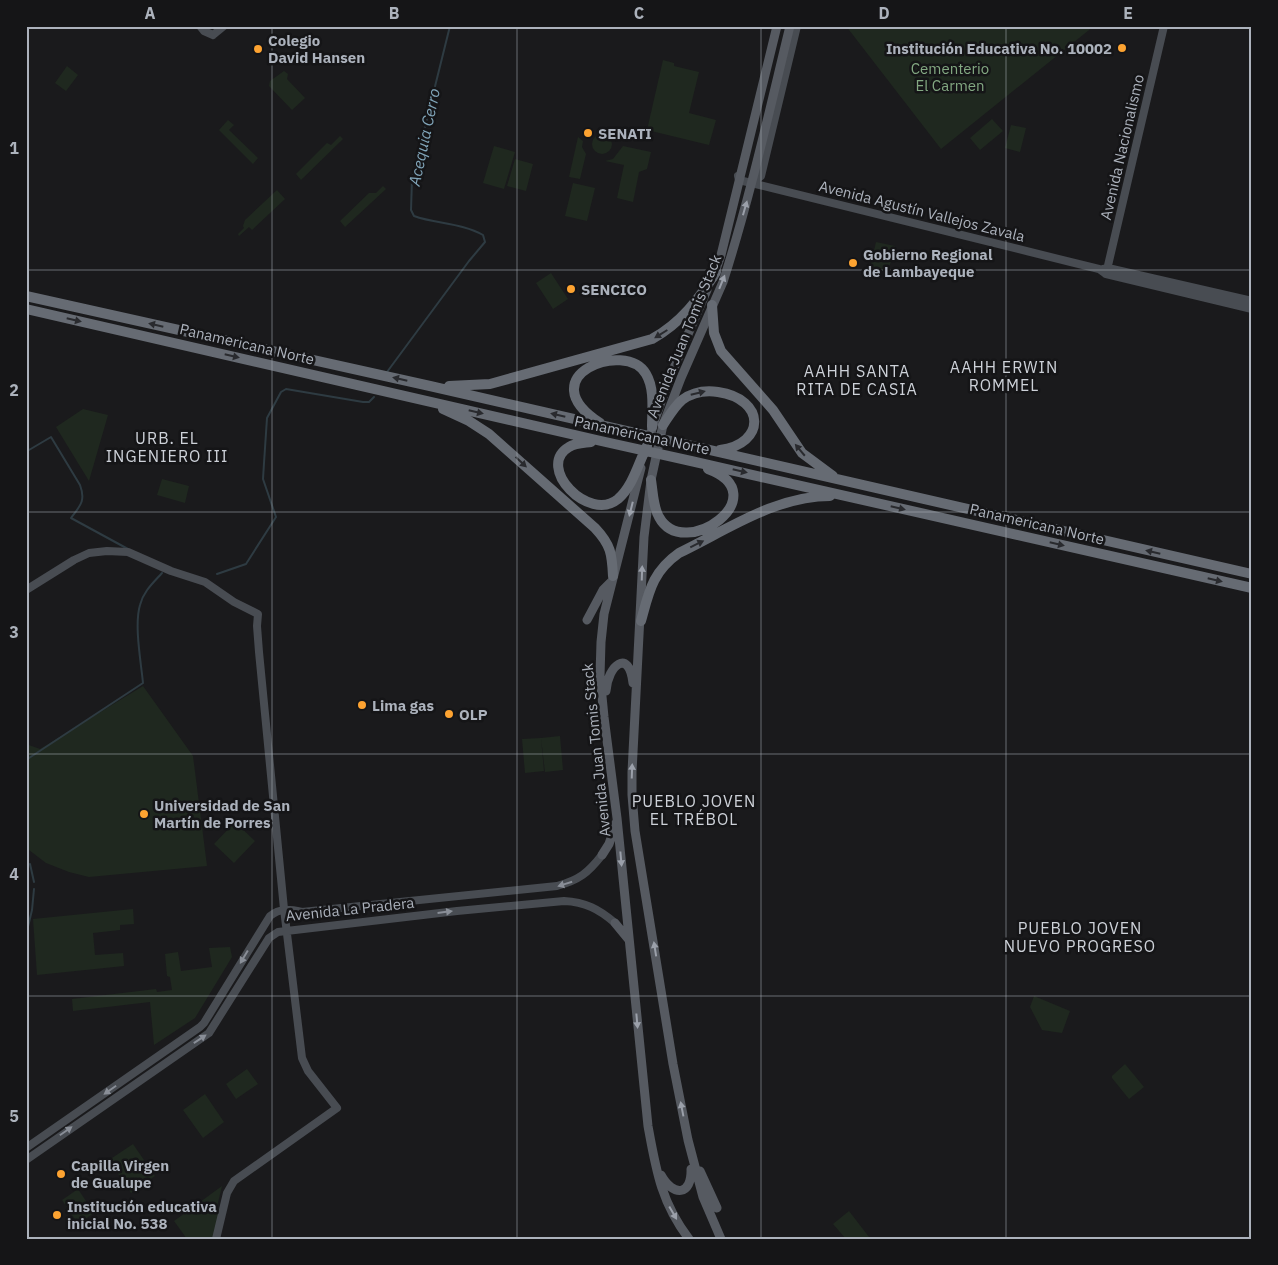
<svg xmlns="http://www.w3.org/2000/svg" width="1278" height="1265" font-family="'IBM Plex Sans',sans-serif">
<rect width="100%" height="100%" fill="#1a1a1c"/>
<!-- green -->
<path fill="#1f281f" d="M846,26h248l-153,123z
M663,60l11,3v3l25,6 -10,41 27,7 -7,25 -62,-15z
M67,66l11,9 -12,16 -11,-8z
M284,71l4,3 -1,5 18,19 -13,12 -23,-24 1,-5z
M992,119l11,12 -23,19 -10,-12z
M228,120l6,5 -5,5 29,28 -5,6 -34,-34z
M1011,125l15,3 -6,24 -15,-4z
M592 144a10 10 0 1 1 20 0a10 10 0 1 1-20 0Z
M340,136l3,3 -42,41 -5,-6 31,-31 4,2z
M578,137l5,4 -1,6 4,7 -6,25 -11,-2z
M494,146l21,6 -11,37 -21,-6z
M623,146l28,6 -4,17 -8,3 -6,30 -16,-4 7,-33 -19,-4 8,-2z
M515,159l18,5 -7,27 -19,-5z
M573,183l22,5 -8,33 -22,-5z
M383,186l3,3 -41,38 -5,-6 29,-28h7z
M277,190l8,9 -33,31 -3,-3 -10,9 -1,-2 6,-6 -1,-2 2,-6z
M876,242l19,4 -7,26 -18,-4z
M551,273l17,26 -15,10 -17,-26z
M83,409l25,6 -19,66 -33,-54z
M162,479l27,7 -4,17 -28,-8z
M143,686l50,70 14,110 -118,11 -20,-5 -23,-9 -17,-13 -3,-3v-103l14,5z
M560,736l3,34 -18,2 -4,-34z
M541,738l3,33 -19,2 -3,-34z
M235,822l20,19 -21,22 -20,-19z
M133,909l1,15 -14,1v5l-27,3 2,22 28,-2 1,13 -87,9 -4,-56z
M230,947l2,10 -37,61 -41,27 -4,-43 -77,9 -1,-12 84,-10 1,3 15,-2 -2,-13 -3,-1 -2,-22 13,-2 3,19 31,-4 -3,-19z
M1034,996l36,15 -8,22 -20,-3 -12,-23z
M1125,1064l19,23 -15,12 -17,-21v-2z
M247,1069l11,15 -22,15 -10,-15z
M205,1094l19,28 -21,16 -20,-28z
M133,1144l22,32 -24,17 -22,-33z
M222,1186l-5,21 3,3 -7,29h-26l-13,-18z
M78,1189l16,24 -16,11 -16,-24z
M849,1211l20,26 -2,2h-21l-13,-15z"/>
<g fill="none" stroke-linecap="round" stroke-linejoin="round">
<!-- stream -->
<path stroke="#2e3b42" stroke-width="2" d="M387,372l82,-111 16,-19 -2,-7c-21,-12 -47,-11 -69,-19l-3,-6 1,-31 38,-153
M26,446l3,4 22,-13 29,48c6,16 0,21 -9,33l57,31
M217,574l29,-10 30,-47 -13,-38 1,-16 3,-45 14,-26 5,-3 77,13h6l5,-5
M26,760l117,-77c-2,-21 -9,-58 -3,-78 3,-13 13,-22 22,-32
M30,864l4,18
M26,935l6,-25 2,-21"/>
<!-- secondary -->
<path stroke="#484c52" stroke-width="8" d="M200,26l4,5 9,4
M213,35l11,-9
M738,176l1,4 360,89 7,5 146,35
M752,183l9,-7 36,-150
M1103,269l5,-1 144,33
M1106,274l58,-248
M26,590l48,-30 15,-7 18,-2 21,1 43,19 34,11 29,20 24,12 -1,12 2,26 25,257 18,149 6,13 29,37 -103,73 -7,12 -11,46
M26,1148l174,-121 4,-4 66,-107c10,-8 19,-7 32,-4l255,-26c22,-6 31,-13 45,-31
M26,1160l183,-127 60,-95 9,-6 179,-21 107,-10c21,1 35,8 51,22"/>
<!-- primary -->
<path stroke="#565a61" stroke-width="9" d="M713,278l8,-23 56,-229
M645,453c15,-57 39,-109 62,-163
M641,468l-37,146 -3,28 -1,34 4,41 13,101 31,308c8,44 13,76 41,113
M587,620l16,-30 9,-9
M606,691c2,-26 23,-43 27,-8
M602,855l7,-11 7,-21
M615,923l14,17
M700,1171l17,37
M661,1175c12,22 31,21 30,-6
M721,1239l-18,-42 -15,-57 -15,-76 -38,-233 -3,-36v-23l12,-235 7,-57 12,-55 18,-47 42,-96c27,-84 46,-170 67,-256"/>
<!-- highway -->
<path stroke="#666b73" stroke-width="10" d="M26,296l404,90 822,188
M712,305l2,28 7,18 52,59 29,43 31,23
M26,309l575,132 90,20 561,127
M449,386l41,-2 162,-45c29,-16 47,-40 64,-67
M443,409l26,12 20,13 106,94c16,17 17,26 18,48
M600,423c-72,-47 26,-84 46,-49 9,15 6,37 6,53
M663,425c6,-9 11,-18 19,-25 11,-8 23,-10 36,-8 48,7 48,52 2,58
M591,442c-7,1 -16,1 -22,5 -34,20 20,76 49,52 15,-13 20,-35 29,-53
M651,480c2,12 2,27 8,37 25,46 119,-22 49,-48
M641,621c8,-29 11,-49 38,-68 48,-23 96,-57 151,-57"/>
</g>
<!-- one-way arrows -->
<defs><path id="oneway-solid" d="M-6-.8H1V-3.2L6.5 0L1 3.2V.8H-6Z" transform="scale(1.25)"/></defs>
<g fill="#9ba0aa">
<use href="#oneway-solid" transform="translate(745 208) rotate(-74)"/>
<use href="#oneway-solid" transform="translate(722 282) rotate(-68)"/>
<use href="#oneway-solid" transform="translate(631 509) rotate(104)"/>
<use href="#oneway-solid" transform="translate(642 573) rotate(-88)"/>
<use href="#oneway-solid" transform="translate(632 771) rotate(-88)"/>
<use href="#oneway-solid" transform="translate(621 859) rotate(85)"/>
<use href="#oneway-solid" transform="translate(655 949) rotate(-99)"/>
<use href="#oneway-solid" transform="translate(637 1021) rotate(85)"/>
<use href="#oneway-solid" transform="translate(682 1109) rotate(-101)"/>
<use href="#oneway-solid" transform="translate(673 1213) rotate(60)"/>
</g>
<g fill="#292a2e">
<use href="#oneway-solid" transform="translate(74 320) rotate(13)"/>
<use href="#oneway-solid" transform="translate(156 325) rotate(-167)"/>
<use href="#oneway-solid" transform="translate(661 334) rotate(148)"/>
<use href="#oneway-solid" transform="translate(232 356) rotate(13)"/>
<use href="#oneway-solid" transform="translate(400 379) rotate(-167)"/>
<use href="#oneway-solid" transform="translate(698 393) rotate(-14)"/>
<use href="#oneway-solid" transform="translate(476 412) rotate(13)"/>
<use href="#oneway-solid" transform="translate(558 415) rotate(-167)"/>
<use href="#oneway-solid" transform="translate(800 450) rotate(-130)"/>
<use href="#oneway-solid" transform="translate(521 462) rotate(43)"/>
<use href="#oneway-solid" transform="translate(740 471) rotate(13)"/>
<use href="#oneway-solid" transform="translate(898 508) rotate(13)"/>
<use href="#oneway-solid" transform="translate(697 544) rotate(-26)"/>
<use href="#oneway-solid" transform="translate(1057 544) rotate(13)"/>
<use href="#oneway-solid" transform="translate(1153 552) rotate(-167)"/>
<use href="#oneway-solid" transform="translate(1215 580) rotate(13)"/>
</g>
<g fill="#898e97">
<use href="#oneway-solid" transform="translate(565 884) rotate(163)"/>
<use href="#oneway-solid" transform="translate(445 912) rotate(-7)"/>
<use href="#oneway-solid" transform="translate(244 957) rotate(121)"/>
<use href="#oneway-solid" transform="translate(200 1039) rotate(-34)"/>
<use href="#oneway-solid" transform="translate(110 1090) rotate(145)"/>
<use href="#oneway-solid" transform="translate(66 1131) rotate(-35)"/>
</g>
<!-- grid -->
<path fill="none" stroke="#acb2bc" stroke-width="1" stroke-opacity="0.55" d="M272,26v1213M517,26v1213M761,26v1213M1006,26v1213M26,270h1226M26,512h1226M26,754h1226M26,996h1226"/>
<!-- markers -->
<g fill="#fda331" stroke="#151517" stroke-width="2">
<circle cx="1122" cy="48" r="5"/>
<circle cx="258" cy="49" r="5"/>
<circle cx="588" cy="133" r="5"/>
<circle cx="853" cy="263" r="5"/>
<circle cx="571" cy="289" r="5"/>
<circle cx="362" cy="705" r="5"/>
<circle cx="449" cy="714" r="5"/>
<circle cx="144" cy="814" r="5"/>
<circle cx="61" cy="1174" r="5"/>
<circle cx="57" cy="1215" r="5"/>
</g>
<g text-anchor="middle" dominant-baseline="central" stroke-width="5" stroke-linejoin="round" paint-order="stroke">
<!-- poi labels -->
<g font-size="15" font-weight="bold" fill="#acb2bc" stroke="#151517" text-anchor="start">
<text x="268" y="40">Colegio<tspan x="268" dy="17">David Hansen</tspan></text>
<text x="1112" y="48" text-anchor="end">Institución Educativa No. 10002</text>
<text x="598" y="133">SENATI</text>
<text x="863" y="254">Gobierno Regional<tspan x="863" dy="17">de Lambayeque</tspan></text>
<text x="581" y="289">SENCICO</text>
<text x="372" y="705">Lima gas</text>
<text x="459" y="714">OLP</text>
<text x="154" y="805">Universidad de San<tspan x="154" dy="17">Martín de Porres</tspan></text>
<text x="71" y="1165">Capilla Virgen<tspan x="71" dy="17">de Gualupe</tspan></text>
<text x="67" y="1206">Institución educativa<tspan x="67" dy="17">inicial No. 538</tspan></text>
</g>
<!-- park labels -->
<g font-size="15" fill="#83a882" stroke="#151517">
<text x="950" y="68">Cementerio<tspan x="950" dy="17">El Carmen</tspan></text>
</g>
<!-- street labels -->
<g font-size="15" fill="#acb2bc" stroke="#151517">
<text transform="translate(1122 147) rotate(-77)">Avenida Nacionalismo</text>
<text transform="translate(922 211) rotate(14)">Avenida Agustín Vallejos Zavala</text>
<text transform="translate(684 336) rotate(-68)">Avenida Juan Tomis Stack</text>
<text transform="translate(247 344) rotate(13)">Panamericana Norte</text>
<text transform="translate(642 435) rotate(12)">Panamericana Norte</text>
<text transform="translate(1037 524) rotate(13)">Panamericana Norte</text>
<text transform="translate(596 750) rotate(-96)">Avenida Juan Tomis Stack</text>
<text transform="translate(350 909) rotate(-6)">Avenida La Pradera</text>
</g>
<!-- water labels -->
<g font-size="16" font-style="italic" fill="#81a5b9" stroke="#151517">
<text transform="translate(424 137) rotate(-78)">Acequia Cerro</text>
</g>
<!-- neighbourhood labels -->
<g font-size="16" letter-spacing="1" fill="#cdd1d8" stroke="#151517">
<text x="1004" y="367">AAHH ERWIN<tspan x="1004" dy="18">ROMMEL</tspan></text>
<text x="857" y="371">AAHH SANTA<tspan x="857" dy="18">RITA DE CASIA</tspan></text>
<text x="167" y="438">URB. EL<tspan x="167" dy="18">INGENIERO III</tspan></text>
<text x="694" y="801">PUEBLO JOVEN<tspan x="694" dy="18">EL TRÉBOL</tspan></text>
<text x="1080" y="928">PUEBLO JOVEN<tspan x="1080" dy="18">NUEVO PROGRESO</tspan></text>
</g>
</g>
<!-- border -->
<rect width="1278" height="1265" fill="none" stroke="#151517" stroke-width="55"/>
<rect x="28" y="28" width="1222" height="1210" fill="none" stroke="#acb2bc" stroke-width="2"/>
<g font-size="16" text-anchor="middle" font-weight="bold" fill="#acb2bc">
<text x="150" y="19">A</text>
<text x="394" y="19">B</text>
<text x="639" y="19">C</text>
<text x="884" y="19">D</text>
<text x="1128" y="19">E</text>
<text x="14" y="154">1</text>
<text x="14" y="396">2</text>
<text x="14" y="638">3</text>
<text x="14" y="880">4</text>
<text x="14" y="1122">5</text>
</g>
</svg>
